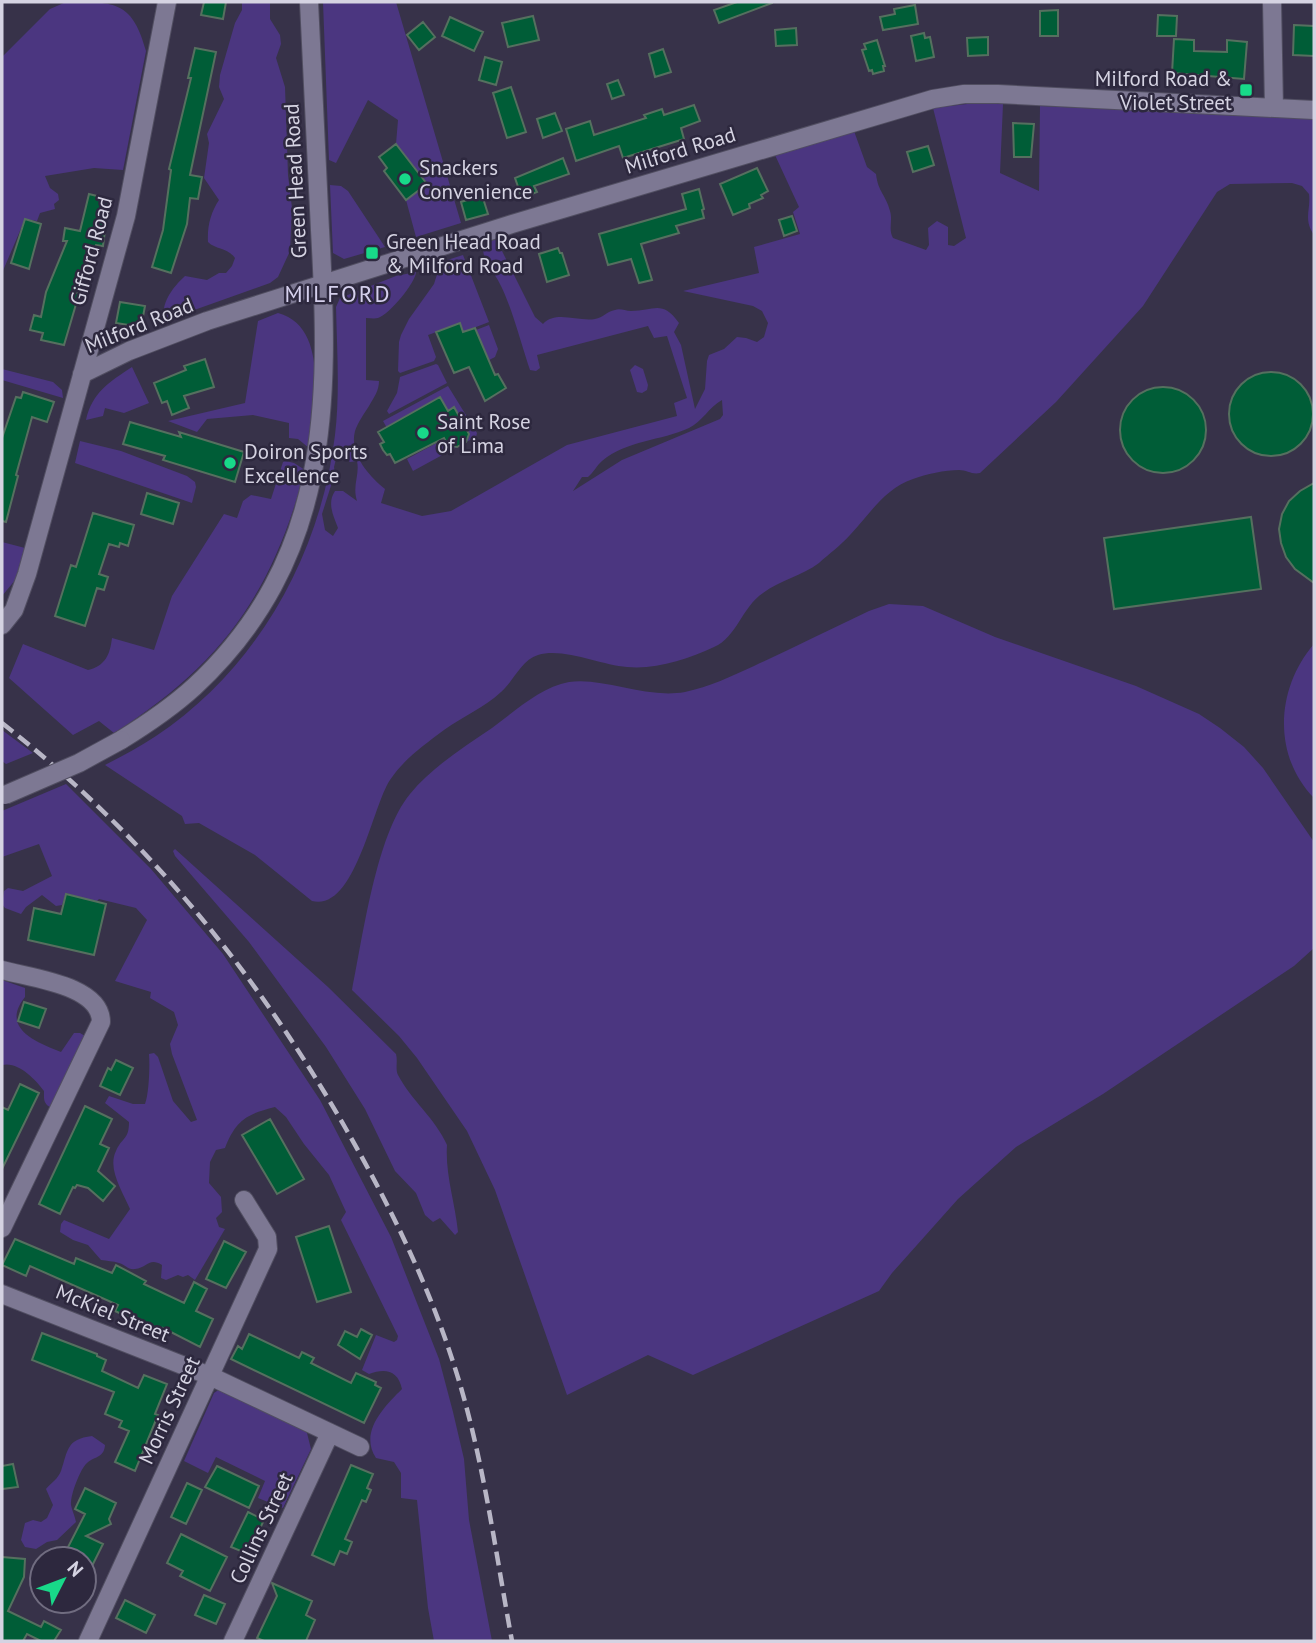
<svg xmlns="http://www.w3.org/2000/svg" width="1316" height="1643" font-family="'PT Sans',sans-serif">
<rect width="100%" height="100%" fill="#373249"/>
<!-- green -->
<path fill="#4b3680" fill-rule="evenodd" d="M66,2c48,0 66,-2 80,49l-23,119 -29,-2 -49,8 5,12 8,6 1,6 -5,4 1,5 -15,4 -3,8 -12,-2 -23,54v-216l48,-48z
M242,2h28v17l10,16 1,9 -5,14 9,29 3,88 4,33 -2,43 -12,26 -8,6 -101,36 -5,-4c-2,-14 11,-30 21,-39l22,4 12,-7h7l6,-7 3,-8c-8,-11 -19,-8 -27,-16 -1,-16 3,-30 11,-42l-15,-22 5,-35 -2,-9 17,-35 -5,-12 1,-12 15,-52 7,-13z
M323,2h73l65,221 -45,14 -10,-37 21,-16 -31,-40 2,-24 -30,-20 -32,63 -7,-3z
M967,104h36l-3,69 39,18 1,-85 274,13v116c-11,-16 -3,-25 -5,-41l-7,-8 -10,-3 -62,1 -13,8 -74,114 -87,96 -76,71c-8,2 -13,-3 -21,-3 -14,0 -33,4 -46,9 -29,10 -43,35 -63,56 -9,10 -21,19 -31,28 -17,13 -39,17 -56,30 -21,14 -26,44 -49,54 -26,12 -59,23 -87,20 -26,-2 -64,-20 -89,-12 -17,5 -24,26 -37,37 -16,15 -39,25 -57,38 -20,15 -40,29 -54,50 -18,27 -35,132 -78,121l-57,-46 -56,-32 -14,1 -3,-8 -77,-51c17,-9 35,-18 51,-29 101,-67 165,-182 179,-301 5,-42 2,-85 1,-128l4,-9 56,-22 20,-4c0,10 -27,43 -38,46 -4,1 -8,0 -12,0v62l13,1c0,10 -5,16 -10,25 -5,8 -11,16 -14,25 -6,23 14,45 30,58l-4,14 41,13 29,-5 116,-66 110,-29 -3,-13 13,-5 -20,-62 -13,2 -6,-12 -111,29 3,13 -4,3 -6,-1c-9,-26 -20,-71 -34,-93 -6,-10 -17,-22 -11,-34l11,-4 39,78 8,7c13,-14 35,-2 52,-5 8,-1 12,-8 20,-9 5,-2 10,1 16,1 23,0 31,-12 48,12l-5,9 7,13 14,64 10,-20 2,-28 2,-6 15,-6 13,-12 9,1 11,4 7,-5 4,-14 -6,-12 -9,-5 -70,-15 76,-18 -5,-26 46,-13 -7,-22 6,-5 -24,-52 79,-24 13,36 9,7c2,18 10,21 14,37 3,10 -2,18 3,27l33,12 3,-5 -1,-17 9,-7 11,6v18l6,1 12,-8 -33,-130zM722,400l1,15 -3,4 -98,41 -49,31 9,-14h6c6,-5 9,-12 14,-16 25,-21 59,-20 87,-33 13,-6 20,-21 33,-28zM338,451l12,11 7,-1c3,14 -5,24 0,40l-14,-10h-8c-8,12 -2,24 3,37l-5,8 -8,-6 -3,-16 13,-41 -1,-6z
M330,185l11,1 7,5 37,56 -41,12 -11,-6z
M463,255l26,67 -26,10 -4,-8 -31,11 8,22 -2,4 -34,12 -2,-2 1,-29 2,-7 8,-16 25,-35 7,-22z
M278,313c52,14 36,95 31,135l-11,-9 -9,-1v-15l-36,-8 -46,4 -10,13 -29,-11 77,-18 13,-82z
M489,325l9,24 -3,8 -6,3 -13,-30z
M436,364l2,1 9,18 -58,31 -2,-3 10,-18 3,-16z
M635,365l8,4 5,16 -1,5 -5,3 -5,-1 -7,-22z
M132,367l17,36 -25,10 -19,-5 -2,8 -17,4c6,-27 23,-38 46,-53z
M2,369l51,13 9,8 1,8 -61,-18z
M448,386l29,47 -1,4 -10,5 -13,-35 -5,4 -8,-14 -53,31 -4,-7z
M444,439l4,6 9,2 -44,24 -6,-12z
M80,441l41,10 66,25 8,6 1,5 -4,16 -117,-40z
M286,461l8,2 11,7c-33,124 -83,194 -191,263l-15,-12 -26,14 -64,-57 14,-34 65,26c17,-4 22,-15 24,-32l42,12 18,-54 52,-82 13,4 6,-17 8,-6 20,4 12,-37z
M2,542l23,6 -9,31 -14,17z
M889,604l34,2 72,31 141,49 63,28 21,14 24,19 19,21 51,74v106l-20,18 -191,128 -87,53 -58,52 -66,74 -13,18 -186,84 -45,-20 -81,40 -72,-205 -28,-59 -50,-73 -18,-22 -47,-46c11,-53 24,-155 58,-196 22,-27 54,-47 82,-66 23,-17 49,-41 77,-46 35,-5 76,17 116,10 24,-5 47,-16 69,-26 39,-18 77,-37 115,-55z
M1314,644v154c-42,-43 -38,-110 0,-154z
M2,730l4,3 27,20 -27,11 -4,-3z
M66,784l85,85 72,85 97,146 71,137 48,122 14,53 11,47 5,61 23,121h-58l-6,-33 -11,-108 -16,-2v-25l-7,-11 -18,-4c-17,-26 8,-51 26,-69 -4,-19 -17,-21 -33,-15l-7,-4 14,-35 18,7 3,-2 1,-4 -57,-116 5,-8 -17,-37 -25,-31 -18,-27 -11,-10c-28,7 -39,13 -50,41l-9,2 -6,12 -1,21 12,14 1,15 -6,6 3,9 6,2 -30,51 -7,-5 -5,2 -5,-2 -12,5 -5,-2 1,-13c-13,-8 -15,3 -27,4 -7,1 -9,-4 -16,-6 -6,-2 -12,-2 -18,-3l-13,-15 -15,-5 -13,-8 1,-8 3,-4 45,19 21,-30c-7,-17 -23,-40 -14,-58 6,-14 13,-11 13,-29l-24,-19 4,-7 24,8h12c4,-10 5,-39 4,-50l5,-1 4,4 15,44 18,21 6,-2 -25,-66 -2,-10 8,-19 -4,-13 -24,-14 1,-6 -36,-11 32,-61 -11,-12 -37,-9 -4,4h-7l-5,-5 -17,-5 -4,12 -6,1 -14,-11 -16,12 -5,7 -16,-6 -3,-4 2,-13 4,-3 15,3 29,-15 -13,-32 -37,13v-46z
M175,849l153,138 68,67c2,7 -1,15 2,21 13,25 37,43 49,70 -2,29 8,57 11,87l-3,3 -15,-17 -7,4 -8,-7 -9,-22 -21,-22 -30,-62 -39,-62 -77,-105 -74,-86 -2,-5z
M2,980l23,8v9c-25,31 11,45 36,55l13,-19h6l5,3 -32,70 -3,1c-7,-4 -6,-9 -6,-16 -9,-12 -26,-30 -42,-26z
M220,1389l83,39 4,5 4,16 -28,59 -25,-10 7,-17 -49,-24 -8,16 -24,-12 30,-68z
M92,1436l13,9c-1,13 -10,11 -18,18 -7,6 -17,33 -16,42 1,6 4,11 5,17l-19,18 -10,2 -11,7 -11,-2 -4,-7 4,-17 8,-3 8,2 6,-4 6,-13 -7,-16c5,-6 12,-10 15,-18 7,-20 5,-32 31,-35z"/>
<!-- building -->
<path fill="#005d37" stroke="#55705f" stroke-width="2" d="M204,2h22l-3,17 -22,-4z
M737,2h35v1l-53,20 -5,-13z
M915,5l3,19 -35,6 -3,-13 15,-3 -1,-5z
M1058,10v26h-18v-25z
M1158,15l19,1 -1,20h-19z
M533,16l6,24 -31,7 -6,-24z
M450,17l33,15 -9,19 -32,-15z
M423,22l12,15 -16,13 -12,-15z
M1294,25l20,1v30l-21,-1z
M796,28l1,17 -21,1 -1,-16z
M924,33l1,5 5,-1 4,20 -18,4 -5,-25z
M988,37v18l-20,1 -1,-18z
M1174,39l20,1v11l33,1v-12l20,2 -3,37 -72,-6z
M877,40l8,26h-2l1,5 -11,3 -1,-4 -3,1 -7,-21 4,-1 -2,-5z
M195,48l21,4 -26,123 12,2 -4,22 -8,-1 -3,26 -16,49 -19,-6 11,-37 8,-60 -2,-1 22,-91h-3z
M663,49l8,23 -16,5 -6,-23z
M485,57l17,5 -6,23 -17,-5z
M618,80l6,15 -12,4 -5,-15z
M511,87l15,45 -19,6 -14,-45z
M694,105l6,16 -19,7 3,11 -61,19 -4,-12 -43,15 -10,-32 24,-8 4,14 52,-17 -2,-3 18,-6 2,6z
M555,113l7,18 -19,7 -6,-19z
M1013,123l21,1 -3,33h-17z
M396,144l31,40 -21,16 -22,-29 3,-3 -8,-11z
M928,146l6,19 -21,7 -6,-20z
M563,158l6,16 -35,12 3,6 -15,6 -7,-20z
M757,168l11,23 -7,4 2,3 -14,6 1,4 -17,7 -13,-31z
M699,189l5,20 -2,1 2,8 -28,8 3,7 -38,11 11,36 -13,3 -8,-24 -23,6 -9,-31 87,-25 -4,-15z
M89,194l20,5 -6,47 -7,-1 -19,48 2,1 -15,51 -23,-5 2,-7 -13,-3 4,-15 7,2 5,-25 21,-51h-4l2,-13 15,3z
M482,195l6,19 -22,6 -5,-18z
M792,216l5,15 -13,5 -5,-16z
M25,219l16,5 -12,45 -18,-6z
M558,248l2,5h2l7,22 -22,7 -8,-28z
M120,302l25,4 -4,21 -25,-4z
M460,323l3,9 12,-4 20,47 3,-1 8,14 -21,13 -16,-34 -15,6 -18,-41z
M205,359l9,28 -30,9 5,12 -17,7 -5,-14 -5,2 -8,-20 32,-13 -2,-4z
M1229 414a42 42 0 1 1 84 0a42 42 0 1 1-84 0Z
M1120 430a43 43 0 1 1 86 0a43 43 0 1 1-86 0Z
M23,392l31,10 -7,20 -15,-5 -16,58 2,1 -12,46 -4,-1v-83l14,-41 5,1z
M440,397l8,14 6,-4 15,27 -3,8 -9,5 -9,-2 -4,-7 -49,25 -5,-9 -3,1 -4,-5 -3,-6 4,-2 -6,-10z
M130,422l51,15 -2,-5 65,20 -9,30 -72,-22 2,-4 -42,-12z
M1314,483v100l-19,-14 -9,-12 -5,-14 -2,-14 3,-15 7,-13 11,-10z
M147,493l32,10 -6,21 -32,-10z
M93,513l41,12 -6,21 -8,-3 -1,4 -10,-3 -10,30 9,3 -4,13 -7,-2 -12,38 -30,-10 16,-51 5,2z
M1251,517l10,72 -147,20 -10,-71z
M66,894l40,10 -12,51 -66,-15 6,-32 27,6z
M24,1002l22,7 -7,19 -21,-7z
M116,1060l17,8 -13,27 -20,-9 8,-18 3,2z
M20,1084l19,9 -37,76v-62l6,3z
M85,1106l27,13 -12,25 9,4 -11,23 17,15 -12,15 -15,-13 -11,-3 -2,3 -2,-1 -13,27 -21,-10z
M270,1119l34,60 -27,15 -35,-59z
M329,1226l22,66 -34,10 -21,-65z
M15,1239l59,25 2,-6 36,15 4,-8 30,16 -2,3 40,19 10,-21 13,7 -11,22 17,8 -13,28 -37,-19 -2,5 -46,-22 3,-6 -88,-39 -4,10 -24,-11z
M224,1241l22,11 -20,36 -20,-9z
M361,1329l11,6 -12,24 -22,-14 7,-14 12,6z
M42,1333l55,21v2l9,4 -4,11 36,17 6,-13 23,9 -12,30 3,1 -23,56 -20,-9 14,-31 -10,-4 3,-6 -17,-7 9,-22 -82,-32z
M249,1334l50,24 3,-6 12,6 -3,5 40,20 5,-10 20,9 -1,3 6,3 -17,35 -133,-64 7,-13 4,3z
M13,1464l5,23 -16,2v-23z
M351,1465l22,9 -6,14 4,2 -5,12 -4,-2 -17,39 7,3 -5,12 -7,-3 -6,14 -22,-10z
M217,1466l42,20 -10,22 -44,-21z
M187,1483l15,7 -16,34 -15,-7z
M85,1488l31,15 -7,16 2,5 -25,12 17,8 -19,38v-23h-16l2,-6 -4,-2 19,-37 -10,-5z
M248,1512l16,8 -16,34 -17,-7z
M181,1534l46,23 -17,34 -30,-15 3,-5 -16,-8z
M2,1557l23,2 -1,18 -16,34 33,16 3,-6 17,9 -7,11h-13l-14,-7 -4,7h-21z
M272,1583l40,18 -6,14 9,5 -9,21h-42l-7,-3 20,-42z
M204,1595l21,9 -9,20 -21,-9z
M125,1600l30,15 -9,18 -30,-15z"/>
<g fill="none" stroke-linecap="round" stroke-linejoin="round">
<defs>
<path id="minor" d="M1272,2l2,106
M82,374l47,-23 78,-30 116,-37 189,-60 421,-125 31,-5h34l316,16
M2,625l12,-15 13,-36 99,-358 41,-214
M2,970c28,8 99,15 99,52l-99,206
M2,1294l208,82 150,71
M88,1641l180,-392 -1,-12 -23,-37
M233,1641l97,-208"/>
<path id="tertiary" d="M121,740c26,-16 51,-33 73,-53 137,-127 136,-284 126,-457 -4,-76 -8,-152 -11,-228"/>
</defs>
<!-- minor casing -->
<use href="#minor" stroke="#514e61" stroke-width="20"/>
<!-- tertiary casing -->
<use href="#tertiary" stroke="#514e61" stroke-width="20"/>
<!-- minor -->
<use href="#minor" stroke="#7d7893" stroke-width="18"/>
<!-- tertiary -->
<use href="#tertiary" stroke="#7d7893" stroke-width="18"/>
<!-- rail -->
<path stroke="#b8b6c6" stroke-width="4.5" stroke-dasharray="14 7" stroke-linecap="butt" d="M2,723c143,112 254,249 344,406 43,75 82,154 108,236 29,89 41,185 58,276"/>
<defs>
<path id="tertiary-bridge" d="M5,795l74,-32 42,-23"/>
</defs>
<!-- tertiary-bridge casing -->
<use href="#tertiary-bridge" stroke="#514e61" stroke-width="20" stroke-linecap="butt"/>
<!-- tertiary-bridge -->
<use href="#tertiary-bridge" stroke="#7d7893" stroke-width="18"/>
</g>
<!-- markers -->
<g fill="#18d989" stroke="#2d283e" stroke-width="2.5">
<rect x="1239" y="83" width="14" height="14" rx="3.5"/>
<circle cx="405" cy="179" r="7"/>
<rect x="365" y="246" width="14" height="14" rx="3.5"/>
<circle cx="423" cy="433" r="7"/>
<circle cx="230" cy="463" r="7"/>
</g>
<g text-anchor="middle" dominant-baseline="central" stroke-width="5" stroke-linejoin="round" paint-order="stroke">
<!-- poi labels -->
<g font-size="21" fill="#d5d3e2" stroke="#2d283e" text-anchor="start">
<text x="1232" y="78" text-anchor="end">Milford Road &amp;<tspan x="1232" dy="24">Violet Street</tspan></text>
<text x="419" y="167">Snackers<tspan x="419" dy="24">Convenience</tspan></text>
<text x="386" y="241">Green Head Road<tspan x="386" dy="24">&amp; Milford Road</tspan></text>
<text x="437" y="421">Saint Rose<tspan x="437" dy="24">of Lima</tspan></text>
<text x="244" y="451">Doiron Sports<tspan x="244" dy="24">Excellence</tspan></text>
</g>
<!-- street labels -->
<g font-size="21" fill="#d5d3e2" stroke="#2d283e">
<text transform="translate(680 150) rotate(-17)">Milford Road</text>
<text transform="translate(295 181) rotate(-93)">Green Head Road</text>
<text transform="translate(91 251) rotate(-75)">Gifford Road</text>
<text transform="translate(139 325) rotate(-22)">Milford Road</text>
<text transform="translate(113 1313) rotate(22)">McKiel Street</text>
<text transform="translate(169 1410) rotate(-65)">Morris Street</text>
<text transform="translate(261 1528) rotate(-65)">Collins Street</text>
</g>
<!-- neighbourhood labels -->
<g font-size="23" letter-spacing="2" fill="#d5d0ed" stroke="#2d283e">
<text x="338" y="293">MILFORD</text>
</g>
</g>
<!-- border -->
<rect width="1316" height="1643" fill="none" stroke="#d5d3e2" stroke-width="7"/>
<!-- north arrow -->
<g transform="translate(63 1580) rotate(48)"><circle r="33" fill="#2d283e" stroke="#706c80" stroke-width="2"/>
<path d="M0-5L12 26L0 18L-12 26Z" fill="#18d989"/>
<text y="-10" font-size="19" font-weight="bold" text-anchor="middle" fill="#d5d3e2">N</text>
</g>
</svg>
